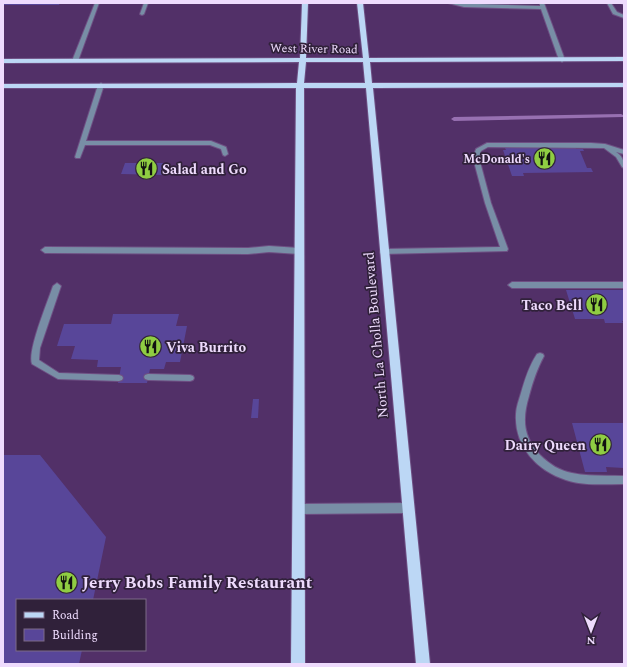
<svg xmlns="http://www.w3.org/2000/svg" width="627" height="667" font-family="Spectral,serif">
<rect width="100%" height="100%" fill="#523068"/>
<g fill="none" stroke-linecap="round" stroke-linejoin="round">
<!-- stream -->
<path fill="#9770b1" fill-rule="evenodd" d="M621,114l2,1v2l-169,4 -3,-2 3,-2z"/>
</g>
<!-- building -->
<path fill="#584699" d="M3,3h57l-1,2h-56z
M575,147l1,2h7l1,2h-4l7,17h4l2,4 -70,1 1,3h-12l-9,-26h3l-1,-2z
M125,163h44l-3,12 -45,-1z
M566,290h58v31h-2l1,2h-18l-1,-4h-29z
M113,314h66l-3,12h11l-7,36h-14l-2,7h-14l-3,14h-29l3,-16h-24l1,-7 -27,-1 4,-13h-18l7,-22h47z
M253,399h6l-1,19h-7z
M572,423h52v45l-18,-1 1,5h-22z
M3,455h37l66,82 -13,63h-76v50h65l-3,14h-76z"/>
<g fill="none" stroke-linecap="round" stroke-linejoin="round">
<defs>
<path id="service" d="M95,3h4l-21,58 -5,1 -1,-1z
M144,3h4l-4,11 -2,1 -2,-1z
M448,3l92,3v-3h4l21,57 -3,2 -3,-2 -18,-51 -77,-2z
M607,3h4l6,9 7,3v3l-11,-4z
M621,3h3v2z
M101,83l3,2 -18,56h125l15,6 2,7 -3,2 -2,-1 -2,-6 -11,-4h-125l-5,13h-4l-1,-1 23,-72z
M487,143h104l14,1 19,6v4l-8,-2c6,4 8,8 8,16l-2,-1 -6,-10 -12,-9 -116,-1 -7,4 -2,7 12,45 17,46 -1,2 -126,3 -1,-2 1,-2 3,-1 116,-2 -15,-44 -12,-45 3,-9z
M269,246l30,2 4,3 -4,3 -30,-2 -21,2 -203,-1 -4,-3 4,-3 203,1z
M512,282h112v6h-112l-4,-3z
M57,283l4,3 -21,62 -1,12 20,13 60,2 3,1 1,2 -1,2 -3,1 -61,-2 -26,-15c-5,-13 16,-63 21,-78z
M540,353l3,1 1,2c-7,13 -11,25 -15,40 -7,23 -6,41 11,59 9,9 20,16 32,18 17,4 35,2 52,3v8c-19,0 -40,2 -58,-4 -29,-9 -52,-34 -50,-66 0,-7 3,-14 5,-21 4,-14 8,-27 16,-39z
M148,374l42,1 3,1 1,2 -1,2 -3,1 -42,-1 -3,-1 -1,-2 1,-2z
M408,503l3,2 2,3 -2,3 -3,2 -110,1 -3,-2 -2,-3 2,-3 3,-2z"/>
<path id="primary" d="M302,3h6l-2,55h57l-6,-55h6l6,55 255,-1v4l-254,1 2,21h252v4l-251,1 57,576h-14l-50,-576h-62l1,576h-14l5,-576h-293v-4l294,-1 2,-21 -296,1v-4l297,-1zM306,62h57l2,21h-61z"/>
</defs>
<!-- service casing -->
<use href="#service" stroke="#6e4f83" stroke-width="2"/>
<!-- primary casing -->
<use href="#primary" stroke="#6e4f83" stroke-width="2"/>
<!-- service -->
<use href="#service" fill="#788ea6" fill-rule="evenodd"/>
<!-- primary -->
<use href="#primary" fill="#bcd7f5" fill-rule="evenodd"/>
</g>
<!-- icons -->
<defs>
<symbol id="restaurant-disc" viewBox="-11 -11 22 22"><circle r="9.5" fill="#8fcd42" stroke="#30213a"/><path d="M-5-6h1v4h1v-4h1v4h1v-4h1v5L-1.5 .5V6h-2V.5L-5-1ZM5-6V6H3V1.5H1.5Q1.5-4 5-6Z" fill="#111"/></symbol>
</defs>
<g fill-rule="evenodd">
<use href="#restaurant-disc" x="532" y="146" width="25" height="25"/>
<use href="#restaurant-disc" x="134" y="156" width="25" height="25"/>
<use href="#restaurant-disc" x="584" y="292" width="25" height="25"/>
<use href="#restaurant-disc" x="138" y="334" width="25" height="25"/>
<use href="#restaurant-disc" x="588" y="432" width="25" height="25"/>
<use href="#restaurant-disc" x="54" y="570" width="25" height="25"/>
</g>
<g text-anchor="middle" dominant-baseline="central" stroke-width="3.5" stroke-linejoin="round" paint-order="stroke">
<!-- far-street labels -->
<g font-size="12" fill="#eedbfd" stroke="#30213a">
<text transform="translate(314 49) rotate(1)">West River Road</text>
</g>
<!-- far-poi labels -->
<g font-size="12" font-weight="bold" fill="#eedbfd" stroke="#30213a" text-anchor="end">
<text x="530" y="159">McDonald's</text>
</g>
<!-- poi labels -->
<g font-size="14" font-weight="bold" fill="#eedbfd" stroke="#30213a" text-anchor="start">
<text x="162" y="169">Salad and Go</text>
<text x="582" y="305" text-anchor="end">Taco Bell</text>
<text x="166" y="347">Viva Burrito</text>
<text x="586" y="445" text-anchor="end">Dairy Queen</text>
</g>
<!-- street labels -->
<g font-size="14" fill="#eedbfd" stroke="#30213a">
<text transform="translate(376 335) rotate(-95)">North La Cholla Boulevard</text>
</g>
<!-- near-poi labels -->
<g font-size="17" font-weight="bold" fill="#eedbfd" stroke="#30213a" text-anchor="start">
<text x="82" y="583">Jerry Bobs Family Restaurant</text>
</g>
</g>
<!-- border -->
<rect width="627" height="667" fill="none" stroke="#eedbfd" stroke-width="8"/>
<!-- legend -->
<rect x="16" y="599" width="130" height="52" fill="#30213a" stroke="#7c6b88"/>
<rect x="24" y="612" width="20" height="6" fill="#bcd7f5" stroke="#7c6b88"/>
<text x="52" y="619" font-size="12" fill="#eedbfd">Road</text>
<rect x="24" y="629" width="20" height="12" fill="#584699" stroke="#7c6b88"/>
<text x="52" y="639" font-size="12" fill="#eedbfd">Building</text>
<!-- north arrow -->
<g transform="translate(591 631) rotate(180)" stroke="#30213a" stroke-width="3" paint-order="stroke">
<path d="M0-3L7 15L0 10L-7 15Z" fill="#eedbfd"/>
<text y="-6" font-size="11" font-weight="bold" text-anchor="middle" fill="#eedbfd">N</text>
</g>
</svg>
